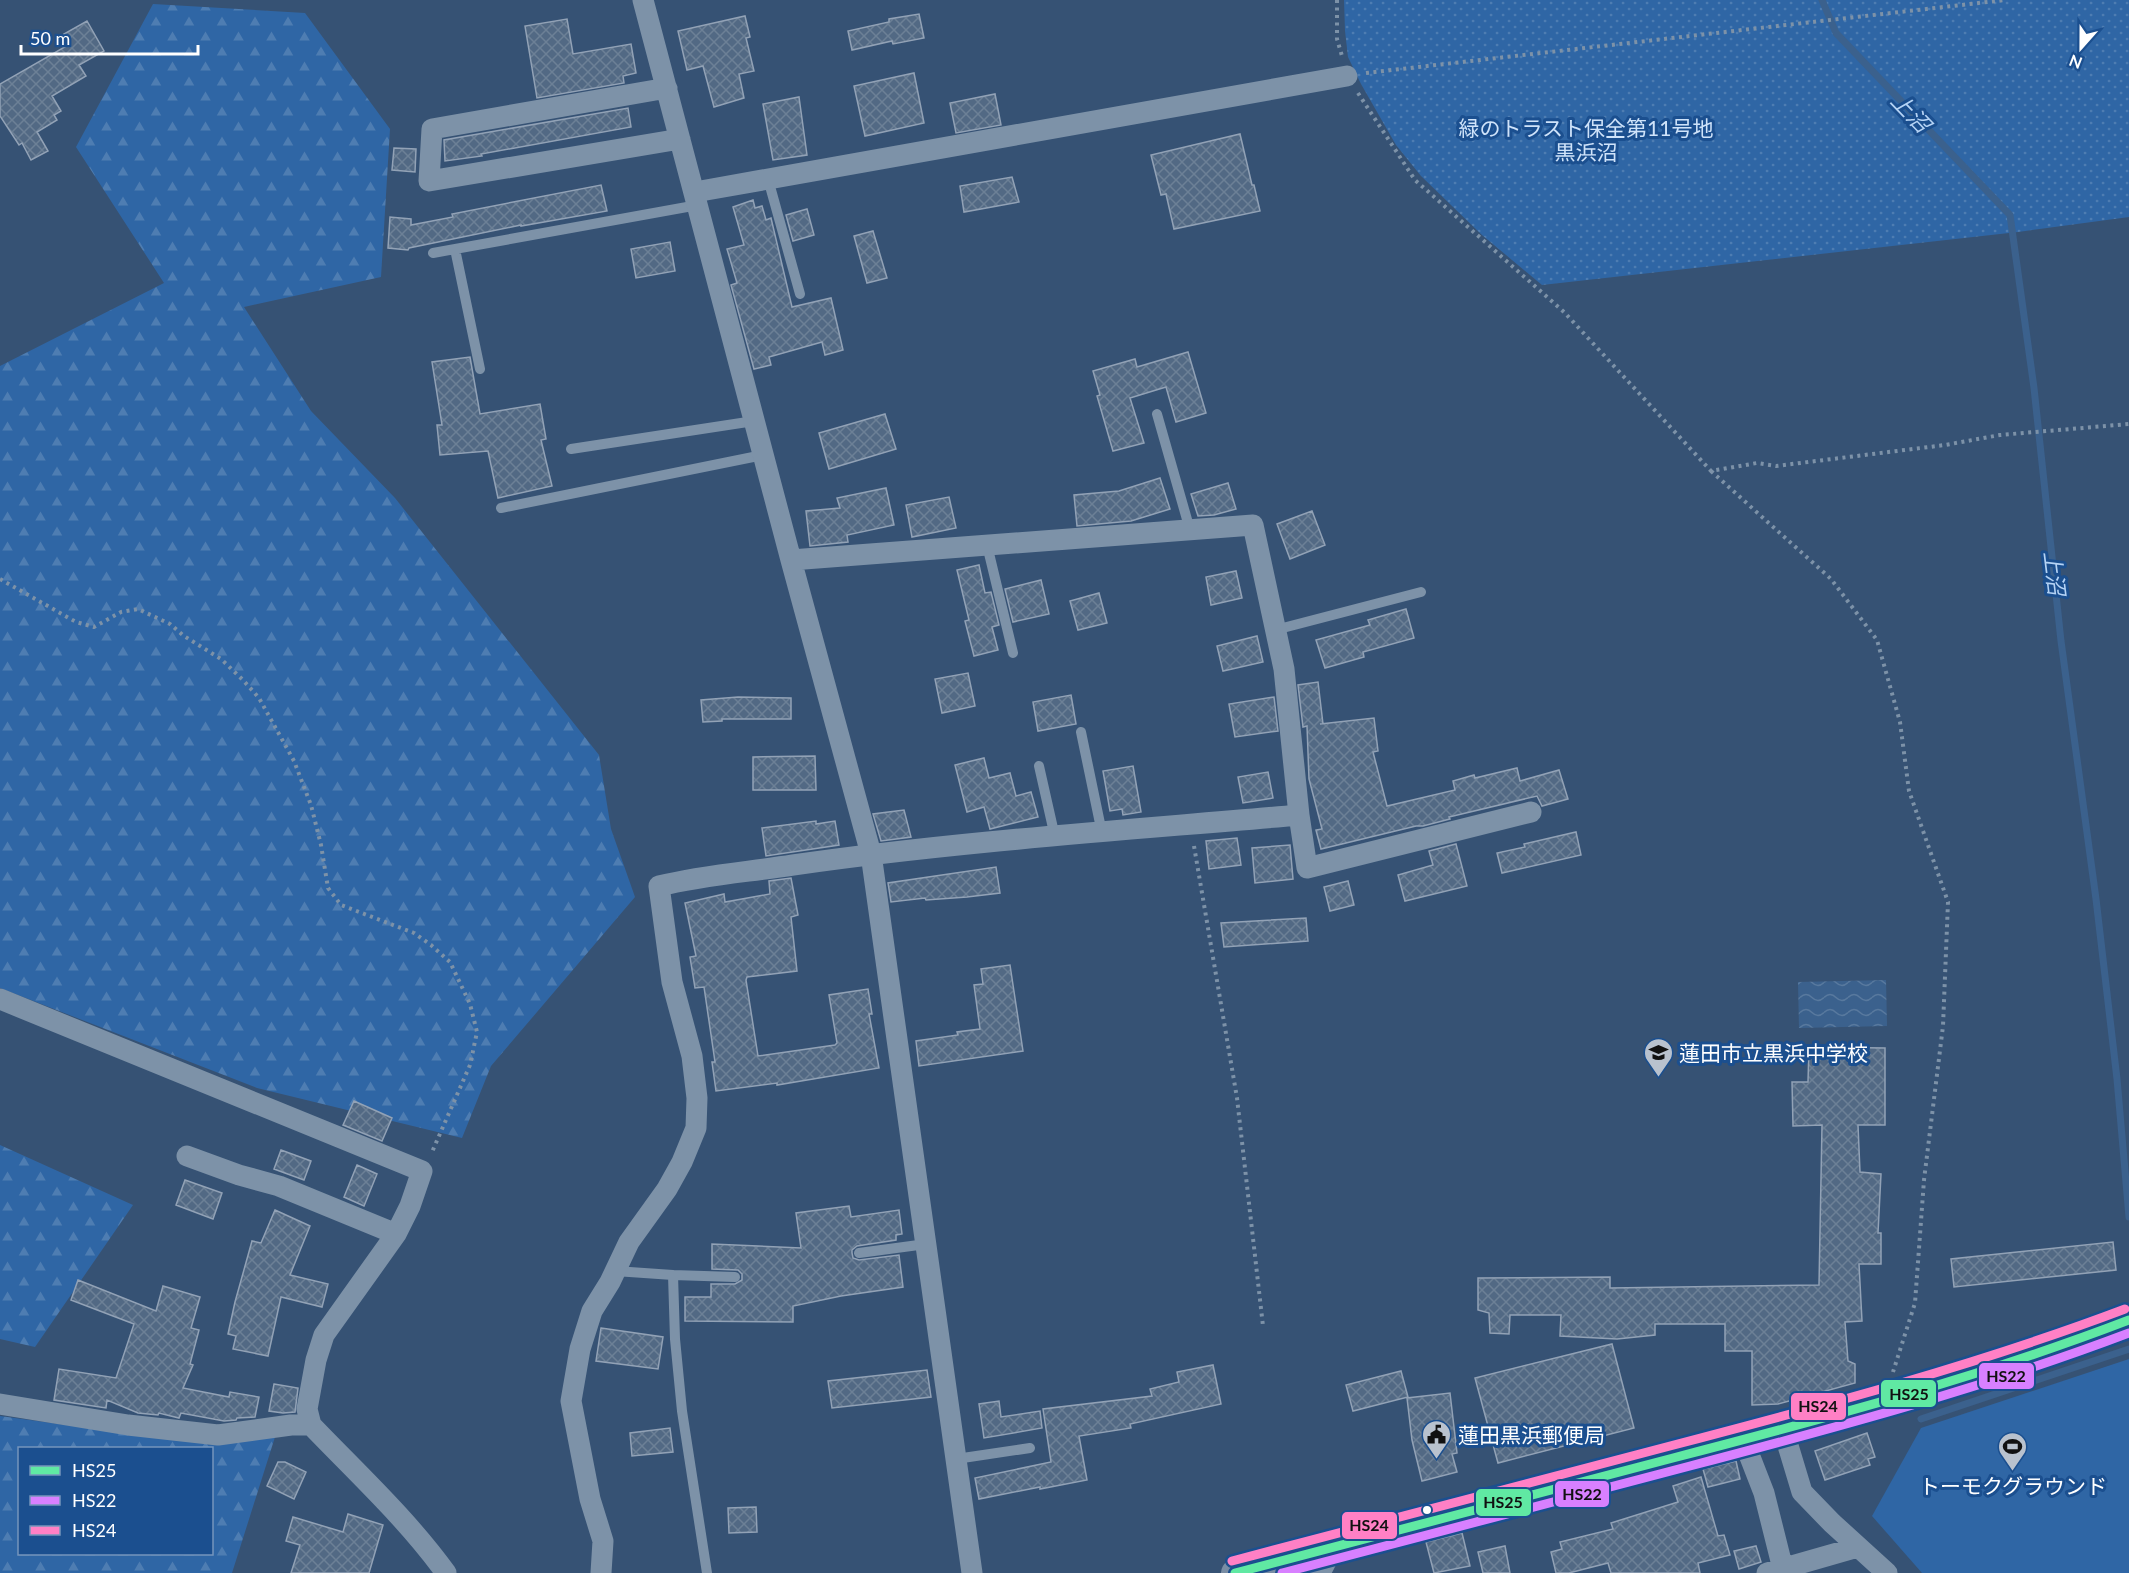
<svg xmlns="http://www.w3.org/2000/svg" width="2129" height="1573" font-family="Lato,'Noto Sans JP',sans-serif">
<defs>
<pattern id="forest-firs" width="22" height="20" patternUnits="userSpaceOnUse" patternTransform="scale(1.5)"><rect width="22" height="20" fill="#2f66a5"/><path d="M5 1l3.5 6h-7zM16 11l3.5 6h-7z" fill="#4e7db2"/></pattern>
<pattern id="park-dots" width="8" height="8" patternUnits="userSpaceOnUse" patternTransform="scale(1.5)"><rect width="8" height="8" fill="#2f66a5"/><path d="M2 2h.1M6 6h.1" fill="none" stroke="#4e7db2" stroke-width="1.8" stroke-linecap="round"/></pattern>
<pattern id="water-waves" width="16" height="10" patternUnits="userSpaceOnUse" patternTransform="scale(1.5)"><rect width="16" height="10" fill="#3b618d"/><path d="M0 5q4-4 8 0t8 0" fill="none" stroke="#58799e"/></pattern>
<pattern id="building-cross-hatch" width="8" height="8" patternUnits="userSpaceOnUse" patternTransform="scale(1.5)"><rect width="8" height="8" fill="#526984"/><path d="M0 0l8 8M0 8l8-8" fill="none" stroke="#6c8096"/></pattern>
</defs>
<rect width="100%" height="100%" fill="#365274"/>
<!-- grass -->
<path fill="#2f66a5" d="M2129,1359v214h-207l-50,-57 49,-88z"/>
<!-- forest -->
<path fill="url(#forest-firs)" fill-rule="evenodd" d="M153,4l152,9 85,116 -9,148 -137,30 67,104 84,87 204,257 12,74 24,68 -144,169 -29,72 -205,-50 -257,-100v-622l164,-83 -88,-136z
M0,1145l133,60 -98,142 -35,-8z
M0,1416l214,29 61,-8 -43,136h-232zM20,1448h192v106h-192z"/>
<!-- park -->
<path fill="url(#park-dots)" d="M1344,0h785v217l-111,15 -476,53 -60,-50 -61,-59 -25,-31 -35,-61 -13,-27 -3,-26z"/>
<!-- water -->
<path fill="url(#water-waves)" d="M1886,980l1,46 -88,2 -1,-46z"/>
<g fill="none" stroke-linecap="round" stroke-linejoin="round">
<!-- stream -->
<path stroke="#3b618d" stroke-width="7" d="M1822,0l14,33 174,182 24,173 27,253 35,258 21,180 12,138
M1921,1419l208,-70"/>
</g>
<!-- building -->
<path fill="url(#building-cross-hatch)" stroke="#92a2b6" stroke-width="1.5" d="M919,14l5,24 -31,6 -1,-3 -40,9 -4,-19 41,-9v-3z
M745,16l5,21 -4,1 8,33 -15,3 5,24 -30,9 -11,-41 -16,4 -9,-39z
M567,19l6,35 58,-10 5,29 -13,3 1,7 -87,15 -12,-72z
M87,21l17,30 -25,14 7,11 -34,20 9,15 -7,4 3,5 -20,12 11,19 -17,9 -9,-17 -3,2 -19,-29v-32l70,-40 -6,-10z
M914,73l10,50 -59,13 -11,-50z
M995,94l6,31 -45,8 -6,-30z
M799,97l8,58 -34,5 -10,-56z
M628,108l3,19 -150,27 1,2 -37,5 -1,-21z
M1240,134l12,51h2l6,26 -86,18 -8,-35 -5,1 -10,-40z
M394,148l22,1 -1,23 -23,-2z
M1012,177l7,25 -55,10 -4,-26z
M601,185l6,26 -86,15v-1l-112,23 -1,2 -20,-2 2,-31 21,2v6l42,-8 -1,-3z
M753,200l2,8 7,-2 4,14 5,-2 21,89 39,-9 12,52 -18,5 -3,-13 -53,15 2,8 -17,4 -23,-84 6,-2 -10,-34 17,-4 -11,-38z
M807,209l7,26 -21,6 -7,-26z
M873,231l14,47 -20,5 -13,-47z
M670,242l5,29 -39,7 -5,-29z
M1188,352l18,61 -30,9 -10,-35 -36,11 14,45 -31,8 -16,-55 3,-1 -7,-24 42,-12 2,8z
M470,357l10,57 60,-10 6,35 -5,1 11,46 -54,12 -10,-47 -48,4 -3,-30h5l-10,-63z
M885,414l11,35 -67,20 -10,-36z
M1160,478l10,31 -39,12 -54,5 -3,-31 45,-4z
M1228,483l8,26 -22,6 -16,1 -7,-22z
M886,488l8,37 -47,10 1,7 -38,4 -4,-35 34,-3 -3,-10z
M949,497l7,31 -44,9 -6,-32z
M1312,511l13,34 -35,14 -13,-35z
M979,565l6,28 6,-1 8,33 -7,2 6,23 -24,6 -9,-35 4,-1 -12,-50z
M1236,571l6,27 -31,7 -5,-28z
M1041,580l8,34 -36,8 -8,-33z
M1099,593l8,30 -29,7 -8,-29z
M1406,609l8,29 -51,14 1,5 -39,11 -9,-28 54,-15 -2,-5z
M1257,636l6,26 -40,9 -6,-25z
M968,673l7,33 -33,7 -7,-34z
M1318,682l5,42h-3l54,-6 4,33 -5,1 14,54 68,-16 -2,-9 21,-6 1,3 42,-10 3,13 39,-11 9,29 -26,7 -5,-10 -88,21 1,2 -27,7h-7l-95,23 -5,-19 6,-1 -13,-50 -2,-53 -4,1 -5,-42z
M1071,695l5,29 -38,7 -5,-29z
M738,697l53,1v21h-69v2l-19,1 -2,-22z
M1274,697l4,34 -43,6 -6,-33z
M815,756l1,34h-63v-33z
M984,758l5,20 21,-5 6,23 15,-4 7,25 -48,12 -6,-22 -17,5 -12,-47z
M1133,766l8,46 -18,3 -1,-6 -12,2 -7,-40z
M1268,772l5,26 -30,5 -5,-26z
M904,810l7,27 -30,4 -8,-27z
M816,821v3l19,-3 4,24 -73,11 -4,-28z
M1576,832l5,23 -79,18 -5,-20 28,-6 -1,-3z
M1237,838l4,27 -32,4 -3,-28z
M1456,844l11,42 -62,15 -7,-26 35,-10 -4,-14z
M1290,845l3,34 -38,4 -3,-35z
M996,867l4,26 -33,4 -41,3 -1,-2 -34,4 -3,-19z
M791,878l7,37 -7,2 6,54 -50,6 -1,3 12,76 77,-11 2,-2 -8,-48 39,-6 4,25h-3l10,54 -102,17v-2l-61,8 -4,-29h3l-11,-75 -9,1 -5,-31 6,-1 -11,-53 39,-9 1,8 45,-8 -1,-13z
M1348,881l6,24 -24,6 -6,-24z
M1306,918l2,23 -84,6 -3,-24z
M1010,965l13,86 -104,15 -3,-25 42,-6 -1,-3 23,-3 -6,-44 9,-1 -2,-15z
M1809,1047l76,1v77h-27l2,47 21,2 -3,59h3v31h-22l3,57 -17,1 3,39 7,3v19l-77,21 -26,1v-54h-27v-27h-70v11l-38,4 -57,-3 1,-21h-51l-1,19 -19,-1 -1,-20 -11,-3v-32l132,-1v11l209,-3 3,-160 -29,1 -1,-44h16z
M354,1101l38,17 -10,23 -39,-16z
M281,1150l30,11 -7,19 -30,-11z
M357,1165l20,9 -13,32 -20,-9z
M185,1180l37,13 -9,26 -37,-14z
M849,1206l2,11 48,-7 3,24 -6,1v5l-39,6 -5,4v3l1,5 6,2 40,-5 4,32 -62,9 -48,10v16l-108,-1v-24h26v-13h24l7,-4v-6l-4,-4 -26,-1v-25l89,4 -5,-35z
M275,1210l35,16 -20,49 38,9 -6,23 -41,-10 -13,59 -35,-7 3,-13 -8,-2 7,-32 17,-61 9,2z
M2113,1242l3,28 -162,17 -3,-28z
M78,1280l78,31 7,-25 37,11 -9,31 8,2 -9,34 3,1 -10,23 46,9 1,-5 29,5 -4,20 -18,1 -1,2 -12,1 -43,-8 -2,5 -20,-5 -1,2 -20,-2 -31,-13 -1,8 -52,-8 5,-31 57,9 18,-54 -63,-24z
M601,1328l62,9 -5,32 -62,-8z
M1612,1344l22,84 -136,35 -23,-85z
M1213,1365l8,39 -91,20 1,4 -52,8 8,44 -47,9v-2l-61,12 -4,-21 76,-16 -8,-53 109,-13 -2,-7 29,-7 -2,-10z
M927,1370l4,27 -99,11 -4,-27z
M1401,1371l7,26 -55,14 -7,-26z
M274,1384l24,4 -3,24 -12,1 -14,-2z
M1450,1393l7,60 -5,1 5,18 -35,9 -10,-41 -5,-42z
M999,1401l2,16 39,-6 2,17 -58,10 -5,-34z
M670,1428l3,24 -41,4 -2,-23z
M1867,1433l8,24 -7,2 2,6 -45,15 -10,-29z
M1736,1461l4,18 -32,8 -5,-18z
M278,1462h7l21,10 -12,27 -27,-13z
M1701,1477l17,59 6,-1 6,20 -32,8 2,10h-89l-3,-10 -39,10h-13l-5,-21 11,-3 -2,-7 53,-13 -2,-6 67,-21 -5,-16z
M756,1507l1,25 -28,1 -1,-25z
M348,1514l35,11 -14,48h-78l9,-28 -14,-4 7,-24 50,15z
M1462,1533l8,33 -36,7 -8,-31z
M1505,1546l5,27h-27l-5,-21z
M1756,1546l5,16 -22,7 -5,-18z"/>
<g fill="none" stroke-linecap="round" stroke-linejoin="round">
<!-- path -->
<path stroke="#7d92a8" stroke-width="4" stroke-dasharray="3 4.5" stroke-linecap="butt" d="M1337,0v39l5,17
M1366,73l639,-73
M1358,93l57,87 149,132 147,159 46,-8 19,3 169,-21 55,-10 129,-11
M1711,471l120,108 46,61 23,82 9,69 39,111 -5,124 -19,154 -9,123 -22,69
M0,579l76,43 18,5 27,-15 17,-3 32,15 14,12 37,23 22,21 16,18 35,63 17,44 10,40 7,43 13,17 73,28 17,12 19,17 20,42 7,28 -7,33 -38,87
M1194,846l43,252 26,228"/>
<!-- lane -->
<path stroke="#7d92a8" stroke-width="10" d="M768,179l32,115
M455,249l25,120
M433,253l265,-48
M1157,414l33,116
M571,449l183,-28
M501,508l262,-53
M987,545l26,108
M1275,630l146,-38
M1081,732l21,101
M1039,766l16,71
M859,1253l67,-9
M615,1271l58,4 2,64 7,72 25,162
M673,1275l62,2
M956,1459l74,-11"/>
<!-- street -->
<path stroke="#7d92a8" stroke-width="21" d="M643,0l148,560 80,294 101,719
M667,88l-235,41 -3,52 251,-42
M695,192l652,-116
M791,560l462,-35 31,144 15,146 8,53 224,-56
M0,999l422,172 -12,35 -14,28 -72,101 -8,25 -9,49 4,16c46,48 96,94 135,148
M187,1156l52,19 40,11 117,48
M0,1404l128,21 90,10 73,-10h20
M1783,1429l19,63 30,31 55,50
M1743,1439l21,54 20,80
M601,1573l2,-32 -13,-42 -19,-98 9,-52 12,-38 18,-29 19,-40 38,-53 15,-27 14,-34 1,-30 -5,-42 -20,-74 -13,-96c44,-11 89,-14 134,-21 167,-24 337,-35 506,-50
M1320,1573l14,-27
M1767,1573l91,-26"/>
<!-- secondary -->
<path stroke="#798da4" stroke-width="28" d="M1235,1573l548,-144 183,-53 116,-38 47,-18"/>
<defs>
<path id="bus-1" d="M1235,1573c146,-38 292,-77 438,-115 154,-40 308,-81 456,-138"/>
<path id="bus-2" d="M1282,1573c136,-36 272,-72 408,-107 148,-39 297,-79 439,-133"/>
<path id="bus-3" d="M1232,1561c146,-38 292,-76 438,-115 153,-40 307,-81 455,-137"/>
</defs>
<!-- bus-1 casing -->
<use href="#bus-1" stroke="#1b4f8f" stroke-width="14"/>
<!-- bus-2 casing -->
<use href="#bus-2" stroke="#1b4f8f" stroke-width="14"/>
<!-- bus-3 casing -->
<use href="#bus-3" stroke="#1b4f8f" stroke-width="14"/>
<!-- bus-1 -->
<use href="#bus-1" stroke="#60e9a3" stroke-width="9"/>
<!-- bus-2 -->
<use href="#bus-2" stroke="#d880ff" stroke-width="9"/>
<!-- bus-3 -->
<use href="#bus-3" stroke="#ff80c5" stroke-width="9"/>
</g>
<!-- icons -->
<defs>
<symbol id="school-pin" viewBox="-11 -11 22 30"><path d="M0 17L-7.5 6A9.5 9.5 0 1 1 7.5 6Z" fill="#b9c2ce" stroke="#1b4f8f"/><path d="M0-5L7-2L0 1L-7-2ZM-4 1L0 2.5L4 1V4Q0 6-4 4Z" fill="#111"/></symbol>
<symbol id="civic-pin" viewBox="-11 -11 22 30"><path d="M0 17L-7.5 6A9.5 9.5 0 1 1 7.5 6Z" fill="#b9c2ce" stroke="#1b4f8f"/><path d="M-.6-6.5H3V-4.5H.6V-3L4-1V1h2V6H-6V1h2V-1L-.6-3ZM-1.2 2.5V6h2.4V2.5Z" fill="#111"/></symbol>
<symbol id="stadium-pin" viewBox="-11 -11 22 30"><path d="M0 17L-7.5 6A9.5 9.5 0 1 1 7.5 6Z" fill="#b9c2ce" stroke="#1b4f8f"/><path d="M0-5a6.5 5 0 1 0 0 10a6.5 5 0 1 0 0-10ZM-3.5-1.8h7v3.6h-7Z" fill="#111"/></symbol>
</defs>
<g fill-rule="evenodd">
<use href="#school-pin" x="1642" y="1036" width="33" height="45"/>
<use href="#civic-pin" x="1420" y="1418" width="33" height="45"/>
<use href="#stadium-pin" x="1996" y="1430" width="33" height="45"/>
</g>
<!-- markers -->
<circle fill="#fff" stroke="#1b4f8f" stroke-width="2" cx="1427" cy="1510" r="5"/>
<g text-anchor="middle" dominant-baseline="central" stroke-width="6" stroke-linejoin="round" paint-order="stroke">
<!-- park labels -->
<g font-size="21" fill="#cfe3fa" stroke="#1b4f8f">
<text x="1586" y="127">緑のトラスト保全第11号地<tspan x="1586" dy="24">黒浜沼</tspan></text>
</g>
<!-- poi labels -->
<g font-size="21" fill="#fff" stroke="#1b4f8f" text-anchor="start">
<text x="1679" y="1052">蓮田市立黒浜中学校</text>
<text x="1458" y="1434">蓮田黒浜郵便局</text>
<text x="2013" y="1485" text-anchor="middle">トーモクグラウンド</text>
</g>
<!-- water labels -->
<g font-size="22" font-style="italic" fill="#b5d3f5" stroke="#1b4f8f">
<text transform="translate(1911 112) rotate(46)">上沼</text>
<text transform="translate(2055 573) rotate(83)">上沼</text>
</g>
</g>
<g stroke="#1b4f8f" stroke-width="2">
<rect x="1978" y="1362" width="57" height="28" rx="6" fill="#d880ff"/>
<rect x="1880" y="1379" width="57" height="29" rx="6" fill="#60e9a3"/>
<rect x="1790" y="1392" width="57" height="29" rx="6" fill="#ff80c5"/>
<rect x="1554" y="1480" width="56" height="28" rx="6" fill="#d880ff"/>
<rect x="1475" y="1488" width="57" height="29" rx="6" fill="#60e9a3"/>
<rect x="1341" y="1511" width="57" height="29" rx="6" fill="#ff80c5"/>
</g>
<g font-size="16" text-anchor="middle" font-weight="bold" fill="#111">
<text x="2006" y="1382">HS22</text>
<text x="1909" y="1400">HS25</text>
<text x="1818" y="1412">HS24</text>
<text x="1582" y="1500">HS22</text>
<text x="1503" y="1508">HS25</text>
<text x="1369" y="1531">HS24</text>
</g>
<!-- legend -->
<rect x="18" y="1447" width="195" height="108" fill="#1b4f8f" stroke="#7695bc" stroke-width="1.5"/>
<rect x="30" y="1466" width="30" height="9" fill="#60e9a3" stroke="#7695bc" stroke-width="1.5"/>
<text x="72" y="1477" font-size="18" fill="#ffffff">HS25</text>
<rect x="30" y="1496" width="30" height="9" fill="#d880ff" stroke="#7695bc" stroke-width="1.5"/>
<text x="72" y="1507" font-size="18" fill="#ffffff">HS22</text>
<rect x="30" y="1526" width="30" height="9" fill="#ff80c5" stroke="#7695bc" stroke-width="1.5"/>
<text x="72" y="1537" font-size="18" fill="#ffffff">HS24</text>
<!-- north arrow -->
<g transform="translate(2081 48) rotate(201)" stroke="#1b4f8f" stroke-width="4.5" paint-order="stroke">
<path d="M0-4.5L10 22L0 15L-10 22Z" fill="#ffffff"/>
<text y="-9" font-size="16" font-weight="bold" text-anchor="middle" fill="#ffffff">N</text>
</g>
<!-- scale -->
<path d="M21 45v9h177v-9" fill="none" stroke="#ffffff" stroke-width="3"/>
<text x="30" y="45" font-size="18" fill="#ffffff" stroke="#1b4f8f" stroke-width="4.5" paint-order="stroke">50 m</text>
</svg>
